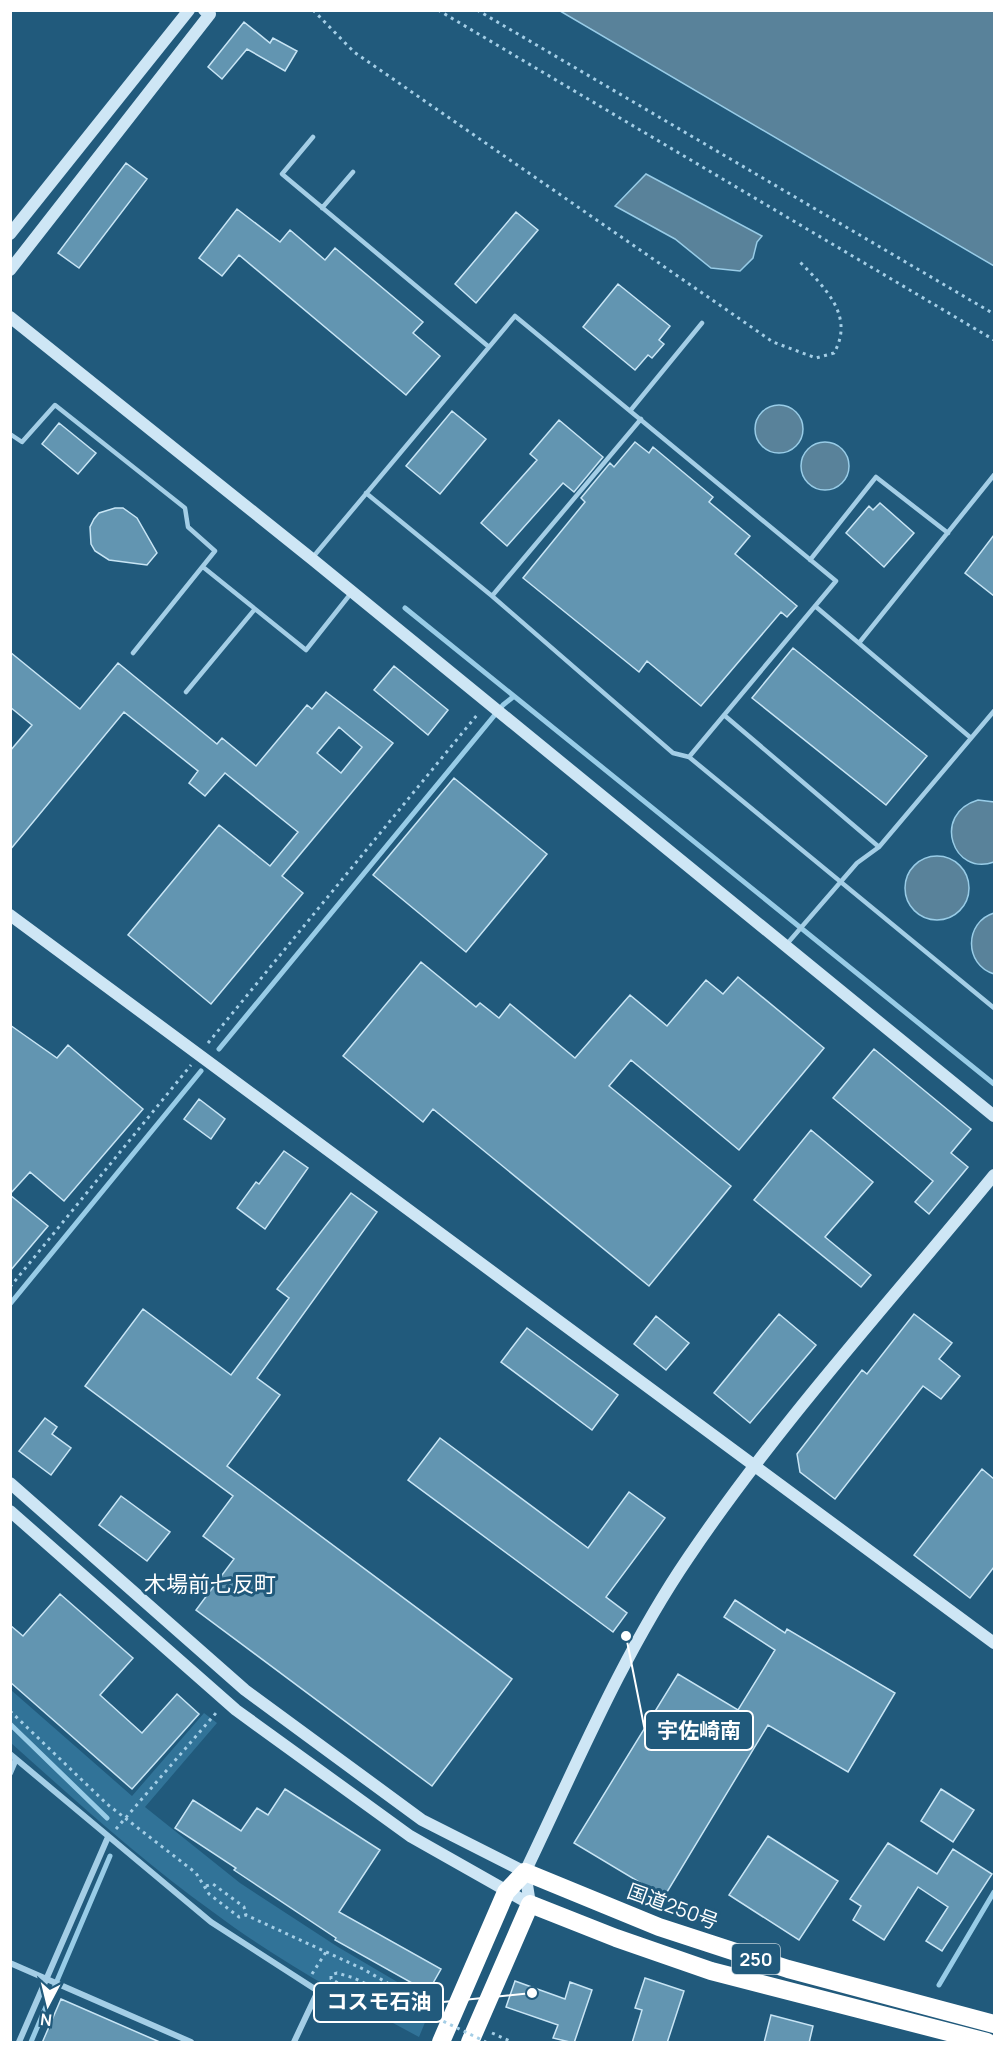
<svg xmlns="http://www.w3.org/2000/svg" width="1005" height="2053" font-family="Manrope,'Noto Sans JP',sans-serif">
<rect width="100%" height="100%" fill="#215a7c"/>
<!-- green -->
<path fill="#317398" d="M11,1690l121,106 72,-83 13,10 -72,84 95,76 98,64 95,56 -14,34c-71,-38 -142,-77 -206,-125 -71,-51 -137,-111 -202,-169z"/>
<!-- water -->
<path fill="#59829a" stroke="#98cce7" stroke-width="1.5" d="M560,11h434v255z
M646,174l116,62 -5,6 -4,16 -13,13 -29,-3 -36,-29 -60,-33z
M755 429a24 24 0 1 1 48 0a24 24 0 1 1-48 0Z
M801 466a24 24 0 1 1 48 0a24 24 0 1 1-48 0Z
M978,800l16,2v60c-41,15 -63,-48 -16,-62z
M905 888a32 32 0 1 1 64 0a32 32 0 1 1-64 0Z
M994,913v61c-30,-9 -30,-52 0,-61z"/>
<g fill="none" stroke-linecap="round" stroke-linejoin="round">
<!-- stream -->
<path stroke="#98cce7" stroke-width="5" d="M405,608l589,476
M219,1049l284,-344 10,-8
M10,1304l191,-233
M10,1724l97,94
M939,1985l55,-93
M31,2042l79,-186"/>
</g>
<!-- building -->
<path fill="#6295b1" stroke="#c8e5f5" stroke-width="1.5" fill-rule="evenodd" d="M244,22l26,21 3,-5 24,13 -12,20 -38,-22 -25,30 -14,-12z
M126,163l21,16 -68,89 -21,-15z
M237,209l43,33 10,-12 35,30 10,-12 88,74 -10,11 27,23 -34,39 -167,-140 -17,21 -23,-18z
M516,212l22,18 -62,73 -21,-19z
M618,284l52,42 -11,14 5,4 -12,14 -4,-3 -13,15 -52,-43z
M452,411l34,28 -46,55 -34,-28z
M559,420l44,37 -29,35 -11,-9 -56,63 -26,-23 56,-63 -7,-6z
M59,423l37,30 -18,21 -36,-30z
M635,442l14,11 4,-6 60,50 -4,5 41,34 -15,18 62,52 -10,11 -6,-5 -80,94 -54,-45 -8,11 -116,-94 62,-76 -4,-4 29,-35 4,4z
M880,503l34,30 -30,34 -38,-34 23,-27 4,4z
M115,508h8l14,10 20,35 -10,12 -38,-5 -14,-9 -4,-7 -1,-17 4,-8 5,-6z
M994,535v61l-29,-23z
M793,648l134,108 -41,49 -134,-107z
M10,652l70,57 38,-46 99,81 5,-6 34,28 51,-61 5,4 14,-17 67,51 -111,133 21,17 -92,111 -83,-69 91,-110 51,41 28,-34 -73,-59 -20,23 -16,-13 9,-12 -74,-59 -114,138v-99l22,-26 -22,-18zM339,727l23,20 -21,26 -24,-20z
M394,666l54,44 -20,25 -54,-45z
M454,778l93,76 -81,98 -93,-77z
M421,962l55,45 4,-4 19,15 11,-14 65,54 55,-63 37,31 39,-46 17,14 15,-17 86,71 -85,102 -108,-90 -22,26 122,100 -82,100 -216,-177 -10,13 -80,-66z
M10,1025l47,33 11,-13 75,64 -79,92 -34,-29 -20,22z
M874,1049l97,80 -20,24 17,14 -39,47 -14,-12 18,-21 -100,-83z
M199,1099l26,20 -14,20 -27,-20z
M811,1130l62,52 -48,55 46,38 -10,12 -107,-87z
M284,1151l24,17 -43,61 -28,-21 19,-26 3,2z
M351,1193l26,19 -120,166 23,17 -53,71 285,213 -80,107 -236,-176 38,-51 -31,-23 30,-40 -148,-110 58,-77 88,66 58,-77 -12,-9z
M10,1195l38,31 -38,45z
M779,1314l37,31 -66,78 -36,-30z
M914,1314l38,29 -13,16 21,17 -19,23 -18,-13 -88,113 -35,-27 -3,-18 65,-84 5,4z
M656,1316l33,27 -23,27 -32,-26z
M527,1328l91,67 -26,35 -91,-68z
M45,1418l12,9 -5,7 19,14 -20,27 -32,-24z
M440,1438l148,110 41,-56 36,26 -59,79 21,16 -14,19 -205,-152z
M982,1469l12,10v88l-24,31 -56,-43z
M121,1496l49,36 -23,29 -48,-36z
M60,1594l73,64 -33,37 42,38 35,-39 22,20 -67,75 -122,-107v-57l13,11z
M735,1600l50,33 2,-4 108,64 -47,79 -80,-47 -104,172 -90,-54 104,-169 60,36 37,-60 -51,-33z
M285,1789l95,61 -41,62 102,57 -13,23 -93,-52 1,-2 -102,-68 2,-2 -61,-40 18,-28 48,31 16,-23 11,7z
M941,1789l33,21 -21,32 -32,-21z
M768,1836l70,45 -39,59 -70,-45z
M888,1843l49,31 16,-25 39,25 -50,77 -16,-10 22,-34 -30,-20 -34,53 -31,-20 8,-14 -11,-7z
M645,1978l39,13 -17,52h-35l10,-33 -7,-2z
M515,1981l50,18 5,-17 22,8 -18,53 -21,-5 5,-13 -52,-18z
M61,1999l101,44h-120z
M771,2015l42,11 -4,17h-45z"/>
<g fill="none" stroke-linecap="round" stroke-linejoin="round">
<!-- path -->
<path stroke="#a4cee6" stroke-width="3" stroke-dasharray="3 4.5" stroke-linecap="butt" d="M313,10l41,42 419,290 43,16 18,-5c21,-37 -9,-65 -34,-91
M438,10l556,330
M477,10l517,304
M208,1043l269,-328
M10,1287l181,-222
M10,1711l97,93 89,69 13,21 30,23 7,-2 117,54 42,24 -15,19
M116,1829l100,-116
M206,1886l7,-2 31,23 2,8
M312,1974l14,-22
M405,1993l5,3 -12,21 7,3 7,-14
M492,2033l20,9"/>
<!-- lane -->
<path stroke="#a4cee6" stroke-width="4.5" d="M313,137l-31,37 207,173
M322,208l31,-36
M630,411l72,-88
M10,434l12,8 33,-37 130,103 3,19 27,24 -82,102
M366,493l126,103 181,157 16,4 305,251
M313,557l202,-241 321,265 -147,176
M810,560l66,-83 72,56
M203,567l103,83 46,-58
M492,596l149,-177
M815,606l156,132
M859,643l135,-168
M186,692l69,-83
M724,715l155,132
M786,945l71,-82 22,-16 115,-136"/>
<!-- street -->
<path stroke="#a4cee6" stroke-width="6" d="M10,1754l201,168 107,69 -24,51
M10,1773l6,-14
M10,1963l181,79
M19,2042l89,-205"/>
<!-- secondary -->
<path stroke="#cee6f5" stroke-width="12" d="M10,234l179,-224
M10,270l200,-256 -6,-4
M10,317l302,242 682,557
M10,915l984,728
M10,1483l235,207 177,130 103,52
M10,1511l226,199 174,126 120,68
M530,1904l-5,-32c51,-106 97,-217 163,-314 91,-135 203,-257 306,-383"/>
<!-- highway -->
<path stroke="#fff" stroke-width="18" d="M441,2042l65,-150 19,-20 134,55 129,42 206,55
M470,2042l60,-138 86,34 95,33 276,71"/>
<!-- path-bridge -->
<path stroke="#a4cee6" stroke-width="3" stroke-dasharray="3 4.5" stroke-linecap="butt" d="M390,2012l-59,-33v-4l6,-2 17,5 132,64"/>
</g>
<g text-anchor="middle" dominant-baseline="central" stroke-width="6" stroke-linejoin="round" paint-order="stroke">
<!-- shield labels -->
<rect fill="#215a7c" stroke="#bcced8" stroke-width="1.5" x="732" y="1944" width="48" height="30" rx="4.5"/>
<g font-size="18" font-weight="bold" fill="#fff">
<text x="756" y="1959">250</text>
</g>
<!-- street labels -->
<g font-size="20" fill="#fff" stroke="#215a7c">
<text transform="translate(673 1906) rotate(20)">国道250号</text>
</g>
<!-- quarter labels -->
<g font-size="22" fill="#fff" stroke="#215a7c">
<text x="210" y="1584">木場前七反町</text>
</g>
</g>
<!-- callouts -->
<path fill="none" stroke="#fff" stroke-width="2" d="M626 1636L645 1731M532 1993L443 2002"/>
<g fill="#fff" stroke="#215a7c" stroke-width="2">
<circle cx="626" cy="1636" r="6"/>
<circle cx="532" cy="1993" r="6"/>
</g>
<g fill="#215a7c" stroke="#fff" stroke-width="2">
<rect x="645" y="1711" width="108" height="39" rx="6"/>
<rect x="314" y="1983" width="129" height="39" rx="6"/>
</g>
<g font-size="21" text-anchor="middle" font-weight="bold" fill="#fff">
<text x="699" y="1738">宇佐崎南</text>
<text x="379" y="2009">コスモ石油</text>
</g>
<!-- border -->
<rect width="1005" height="2053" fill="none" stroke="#ffffff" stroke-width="24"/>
<!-- north arrow -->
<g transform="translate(48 2005) rotate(187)" stroke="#215a7c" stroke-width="4.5" paint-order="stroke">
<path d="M0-4.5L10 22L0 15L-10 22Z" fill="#ffffff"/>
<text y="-9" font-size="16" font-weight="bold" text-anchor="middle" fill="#ffffff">N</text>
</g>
</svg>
